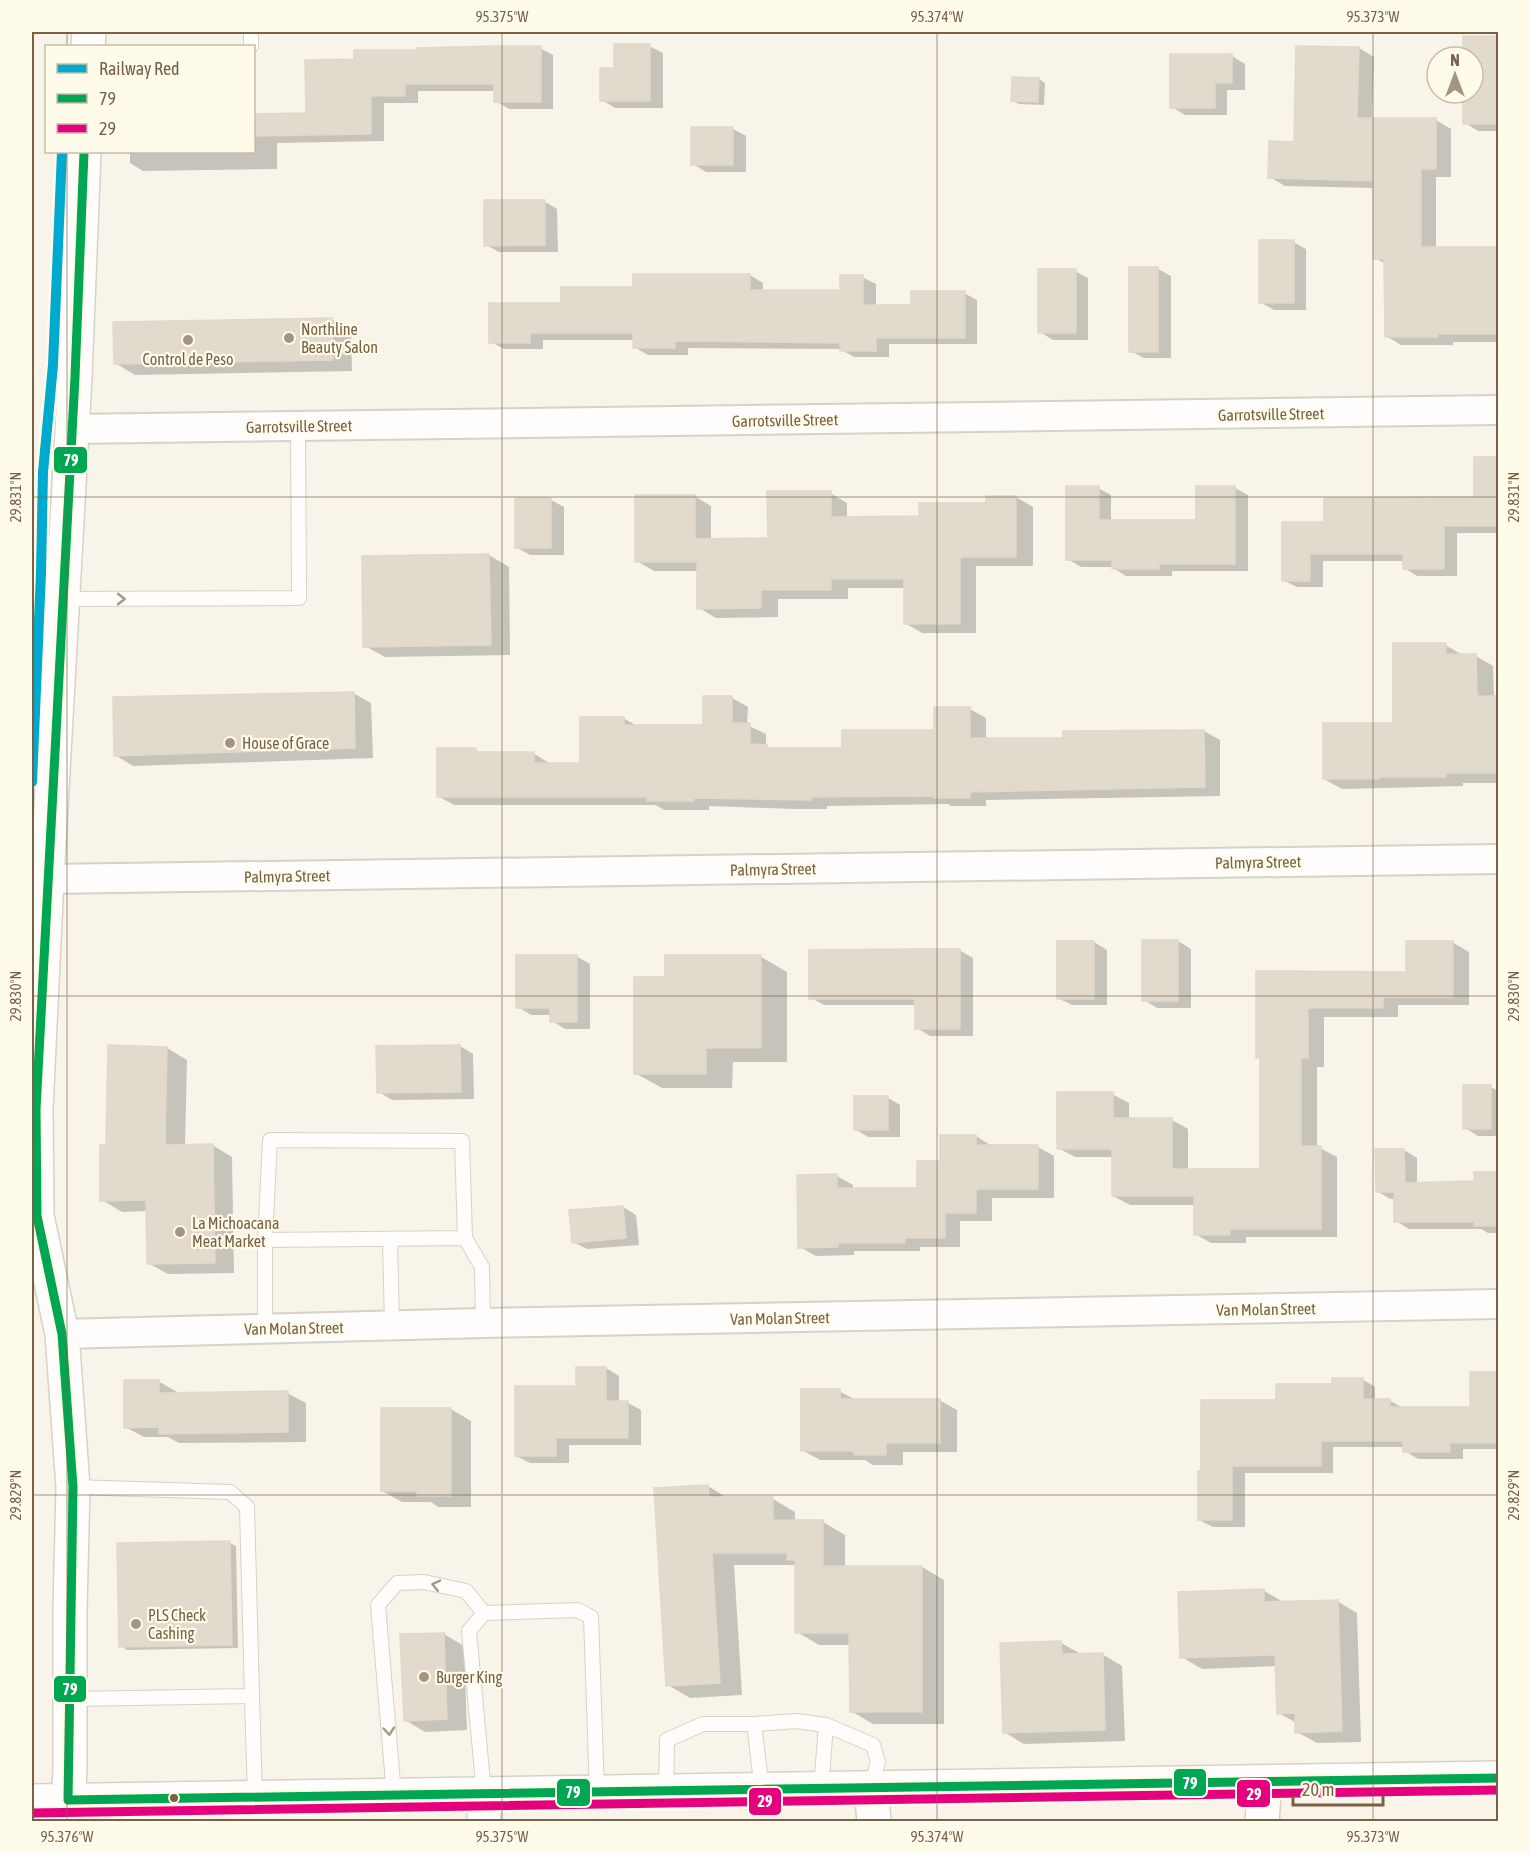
<svg xmlns="http://www.w3.org/2000/svg" width="1530" height="1853" font-family="'Asap Condensed',sans-serif">
<rect width="100%" height="100%" fill="#f8f4e9"/>
<!-- shadow -->
<path fill="#0003" d="M1498,38v93h-20l-13,-8v-30h8v-36h-8z
M649,46l14,7v55h-48l-13,-8z
M540,48l13,7v54h-44l-13,-8v-10h-78v12h-34v38l-107,2v26l-134,2 -13,-8v-11h124v-37l54,-1 47,-53v-10z
M1359,48l15,9 -2,63h64l15,9v48h-15v72h62v93h-45v3h-52l-15,-9v-72l-11,-6v-70l-90,-2 -15,-9 25,-33z
M1232,56l13,8v26h-18v25h-42l-13,-8z
M1039,79l6,4 -1,22 -25,-1 -6,-3z
M693,129h40l13,7v36h-40l-13,-8z
M544,201l13,8 1,43h-59l-13,-7z
M1293,242l13,7v61h-32l-14,-8z
M1158,269l13,7v82h-27l-13,-7z
M1075,271l13,7v62h-35l-13,-8z
M750,275l13,8v9h78l21,-15 14,7v23h36l52,-14 13,7v44h-88v13h-35l-14,-8 -152,-1v7h-40l-14,-8v-7h-91v9h-39l-13,-7 71,-37 72,-17v-12z
M331,319l20,12 1,40 -217,4 -20,-12z
M1475,459h23v74h-41v43h-40l-13,-8v-7h-81v26h-26l-14,-7 43,-56 149,-26z
M1098,488l13,7v27h86l38,-34 13,7v76h-76v5h-46l-13,-8v-1h-32l-13,-8z
M830,493l17,10v15l73,-1 96,-20 17,10v59h-57v67h-54l-17,-10v-35h-57v11h-70v18l-62,1 -17,-10v-37h-45l-17,-10 57,-65 17,10v34h58z
M551,500l13,7v48h-34l-14,-8z
M489,555l20,12 1,88 -125,2 -20,-11z
M1445,645l18,10 13,1 17,10 1,32h4v85h-35v3l-121,3 -18,-10 70,-55z
M353,693l18,10 2,55 -240,8 -18,-11z
M732,698l16,9 -1,18 19,9v12l6,4h71l93,-18 34,-23 16,9v21h78l140,-8 16,9v56l-234,4v6h-35l-3,-2 -121,2v3h-33l-85,-3v4h-45l-8,-5h-202l-16,-9 37,-46 7,3h51l16,10v1h33l41,-46 14,8h67z
M1178,941l13,8v59h-34l-13,-8z
M1094,942l13,8v55h-35l-14,-7z
M1452,942l17,10v53h-71v12h-74v50h-7v81h3l17,9v80h-91v6h-35l-16,-9v-29h-65l-17,-9v-39h-38l-17,-9 54,-54 17,9v17h43l16,9v42h73v-112l-3,-2v-84l150,1z
M959,950l14,8v78h-43l-13,-8v-23h-93l-13,-7z
M576,956l14,8v65h-25l-13,-8v-6h-21l-13,-8z
M761,957l26,15v90h-54l-1,26h-70l-27,-15 32,-94z
M460,1046l13,8 1,45 -82,1 -13,-8z
M167,1048l20,12 -2,86 27,-1 20,12 2,116 -66,1 -20,-11 -1,-52 -25,1 -20,-12 5,-53z
M1491,1087l7,4v45h-20l-13,-8z
M887,1097l13,8v32h-32l-13,-8z
M976,1136l16,10 46,1 16,9v42h-62v23h-32v26h-40v4h-66v4l-38,1 -16,-9 37,-71 16,9v5h65l23,-27z
M1404,1150l13,8v26l58,-1v-10h23v60h-10l-7,-4h-72l-13,-8 -1,-22h-5l-13,-8z
M623,1207l13,8 3,30 -52,4 -14,-7z
M606,1368l13,8v27h9l13,7v35h-72v18h-39l-14,-7 61,-69z
M1472,1373h26v76h-35v10h-45l-13,-8v-4h-72v26h-88v54h-32l-14,-7v-47l79,-72 84,-22 13,8v13h14l14,8h69z
M158,1381l19,11v2l110,-1 19,10v39l-127,1 -11,-6h-24l-19,-10z
M839,1391l17,9h83l18,10v42h-54v13h-30l-8,-5h-45l-18,-10z
M451,1409l20,12v86h-33l-7,-5h-29l-20,-11z
M708,1486l21,13h44l22,13v10h28l22,13v33l77,-1 22,13v144h-71l-22,-13v-66h-32l-22,-13 -1,-67h-62l8,130 -52,3 -22,-13z
M230,1543l6,3 2,102 -111,2 -6,-4z
M1263,1590l20,12 54,-1 20,12 4,129 -44,1 -20,-11v-9l-19,-10 -1,-47 -75,3 -20,-12z
M444,1634l20,12 3,84 -42,2 -20,-12z
M1061,1643l20,11h21l20,12 3,75 -101,3 -20,-12z"/>
<!-- building -->
<path fill="#e3dace" stroke="#e1d8cb" stroke-width="1.5" d="M1463,36h35v88h-35v-31h10v-36h-10z
M614,44h36v57h-50v-33h14z
M494,46h47v56h-47v-18h-89v12h-34v38l-117,2v-22l52,-1 -1,-53 49,-1v-9h63v-2z
M1296,46l63,1 -2,71h79v51h-15v78h77v87h-60v3h-53l-1,-78h-11v-78l-105,-3 1,-37 25,1z
M1170,54h62v29h-17v25h-45z
M1012,77l27,1 -1,24 -27,-1z
M691,127h42v38h-42z
M484,200h61v45l-61,1z
M1259,240h35v63h-35z
M1129,267h29v85h-29z
M1038,269h38v64h-38z
M633,274h117v16h90v-15h23v30h48v-14h54v47h-89v13h-36v-8l-165,-2v7h-42v-15h-103v10h-41v-40h72v-16h72z
M332,318l1,42 -219,4 -1,-42z
M1474,457h24v69h-54v43h-41v-15h-93v27h-28v-59h42v-24l150,-1z
M1066,486h33v34h97v-34h39v78h-76v5h-47v-9h-46z
M767,491h64v26l88,-1v-13h67v-7h30v61h-56v67h-56v-45h-73v11h-70v18l-64,1v-47h-62v-67h60v44l73,-1z
M515,498h36v50h-36z
M489,554l2,91 -128,2 -1,-91z
M1393,643h53v11h30l1,42h21v77h-52v4h-67v2h-56v-56h70z
M354,692l1,56 -241,8 -1,-59z
M703,696h29v27h18v21l17,1 -1,3h76v-18h92v-23h36v31h93v-7l141,-1 1,57 -235,5v6h-36v-2l-123,1v3l-117,-2v3h-47v-4h-210v-49h39v4h58v11h46v-46h44v8h79z
M1142,940h36v61h-36z
M1057,941h37v58h-37z
M1406,941h47v56h-70v11h-75v50h-7v88h20v83h-91v6h-36v-39h-82v-47h-55v-57h56v26h59v51h88v-111h-4v-87l150,1z
M915,949h45v80h-45v-30h-106v-49z
M516,955h61v67h-27v-14h-34z
M665,955h96v93h-55v26h-72v-97h31z
M108,1045l59,2 -2,98 48,-1 2,119 -68,1 -1,-64 -46,1v-56h6z
M460,1045l1,47 -84,1 -1,-47z
M1463,1085h28v44h-28z
M854,1096h34v34h-34z
M940,1135h36v10h62v44h-62v24h-31v25h-40v5h-67v4l-40,1 -1,-73 40,-1v14h80v-27h23z
M1375,1149h29l1,34 69,-2v-9h24v54h-24v-4h-80v-30h-18z
M623,1206l3,32 -54,5 -3,-33z
M576,1367h30v34h22v37h-72v18h-41v-70h61z
M1470,1372h28v71h-48v9h-47v-11h-82v25h-89v54h-34v-49h3v-71h75v-16h56v-6h31v21h27v8h80z
M124,1380h35v13l129,-2v41l-129,2v-7l-35,1z
M801,1389h39v10h100v44h-54v12h-32v-4h-53z
M381,1408h70v88h-34v-5h-36z
M708,1485l1,12h64v23h50v46h99v146h-72l-1,-79h-54v-73h-8v-7h-75l8,130 -54,3 -12,-198z
M230,1541l2,104 -113,2 -2,-104z
M1264,1589v13l74,-2 4,131 -47,2v-20l-18,1 -2,-59 -95,3 -2,-66z
M444,1633l3,86 -43,2 -4,-87z
M1061,1641l1,13 41,-1 2,77 -102,3 -3,-90z"/>
<g fill="none" stroke-linecap="round" stroke-linejoin="round">
<defs>
<path id="lane" d="M251,46v-14
M62,599l237,-1 -1,-172
M465,1238l17,29 1,56
M390,1239l2,87
M265,1240l200,-2 -3,-97 -192,-1 -5,100v89
M252,1696l3,101
M71,1699l181,-3 -5,-189 -17,-15 -157,-5
M754,1724l42,-3 30,4 -5,63
M826,1725l47,20 5,17 -7,26
M666,1791l1,-51 36,-16h51l8,66
M484,1794l-15,-163 15,-18 94,-3 13,7 6,175
M394,1795l-16,-190 19,-22 27,-1 42,9 18,22"/>
<path id="street" d="M71,429l1427,-19
M47,879l1451,-20
M62,1334l421,-11 1015,-19"/>
<path id="secondary" d="M88,46l1,-14
M871,1788l3,34
M32,1801l1466,-23
M67,1822l3,-52v-160l3,-123 -11,-153 -25,-118 -1,-107 11,-230 28,-502 9,-225
M484,1822v-28
M1262,1822l3,-40"/>
</defs>
<!-- lane casing -->
<use href="#lane" stroke="#d7d1c8" stroke-width="16"/>
<!-- street casing -->
<use href="#street" stroke="#d7d1c8" stroke-width="32"/>
<!-- secondary casing -->
<use href="#secondary" stroke="#d8d1c7" stroke-width="36"/>
<!-- lane -->
<use href="#lane" stroke="#fefdfc" stroke-width="14"/>
<!-- street -->
<use href="#street" stroke="#fefdfc" stroke-width="28"/>
<!-- secondary -->
<use href="#secondary" stroke="#fefdfc" stroke-width="33"/>
<defs>
<path id="bus-1" d="M84,152l-9,225 -39,732 1,107 25,118 11,153 -5,313 1430,-22"/>
<path id="bus-2" d="M32,1813l1466,-23"/>
</defs>
<!-- bus-1 casing -->
<use href="#bus-1" stroke="#fffbeb" stroke-width="14"/>
<!-- bus-2 casing -->
<use href="#bus-2" stroke="#fffbeb" stroke-width="14"/>
<!-- bus-1 -->
<use href="#bus-1" stroke="#00a651" stroke-width="9"/>
<!-- bus-2 -->
<use href="#bus-2" stroke="#e5007d" stroke-width="9"/>
<defs>
<path id="rail-1" d="M32,782l9,-209 2,-101 10,-107 9,-213"/>
</defs>
<!-- rail-1 casing -->
<use href="#rail-1" stroke="#fffbeb" stroke-width="15"/>
<!-- rail-1 -->
<use href="#rail-1" stroke="#00a9ce" stroke-width="10"/>
</g>
<!-- one-way arrows -->
<defs><path id="oneway-chevron" d="M-2-3.5L2.5 0L-2 3.5" fill="none" stroke-width="1.6" stroke-linecap="round" stroke-linejoin="round" transform="scale(1.5)"/></defs>
<g stroke="#a79886">
<use href="#oneway-chevron" transform="translate(121 599)"/>
<use href="#oneway-chevron" transform="translate(436 1585) rotate(-167)"/>
<use href="#oneway-chevron" transform="translate(389 1731) rotate(85)"/>
</g>
<!-- ticks -->
<path fill="none" stroke="#786147" stroke-width="1.5" stroke-opacity="0.45" d="M67,32v14M502,32v1790M937,32v1790M1373,32v1790M67,152v1670M32,497h1466M32,996h1466M32,1495h1466"/>
<!-- markers -->
<g fill="#a59480" stroke="#fffbeb" stroke-width="2">
<circle cx="289" cy="338" r="6"/>
<circle cx="188" cy="340" r="6"/>
<circle cx="230" cy="743" r="6"/>
<circle cx="180" cy="1232" r="6"/>
<circle cx="136" cy="1624" r="6"/>
<circle cx="424" cy="1677" r="6"/>
</g>
<circle fill="#786147" stroke="#fffbeb" stroke-width="2" cx="174" cy="1798" r="5"/>
<g text-anchor="middle" dominant-baseline="central" stroke-width="4.5" stroke-linejoin="round" paint-order="stroke">
<!-- poi labels -->
<g font-size="16" fill="#786147" stroke="#fffbeb" text-anchor="start">
<text x="301" y="329">Northline<tspan x="301" dy="18">Beauty Salon</tspan></text>
<text x="188" y="359" text-anchor="middle">Control de Peso</text>
<text x="242" y="743">House of Grace</text>
<text x="192" y="1223">La Michoacana<tspan x="192" dy="18">Meat Market</tspan></text>
<text x="148" y="1615">PLS Check<tspan x="148" dy="18">Cashing</tspan></text>
<text x="436" y="1677">Burger King</text>
</g>
<!-- street labels -->
<g font-size="16" fill="#786147" stroke="#fffbeb">
<text transform="translate(1271 414) rotate(-1)">Garrotsville Street</text>
<text transform="translate(785 420) rotate(-1)">Garrotsville Street</text>
<text transform="translate(299 426) rotate(-1)">Garrotsville Street</text>
<text transform="translate(1258 862) rotate(-1)">Palmyra Street</text>
<text transform="translate(773 869) rotate(-1)">Palmyra Street</text>
<text transform="translate(287 876) rotate(-1)">Palmyra Street</text>
<text transform="translate(1266 1309) rotate(-1)">Van Molan Street</text>
<text transform="translate(780 1318) rotate(-1)">Van Molan Street</text>
<text transform="translate(294 1328) rotate(-1)">Van Molan Street</text>
</g>
</g>
<g stroke="#fffbeb" stroke-width="2">
<rect x="53" y="446" width="35" height="28" rx="6" fill="#00a651"/>
<rect x="53" y="1675" width="34" height="28" rx="6" fill="#00a651"/>
<rect x="1173" y="1768" width="34" height="29" rx="6" fill="#00a651"/>
<rect x="556" y="1778" width="35" height="29" rx="6" fill="#00a651"/>
<rect x="1236" y="1779" width="35" height="29" rx="6" fill="#e5007d"/>
<rect x="748" y="1787" width="34" height="29" rx="6" fill="#e5007d"/>
</g>
<g font-size="16" text-anchor="middle" font-weight="bold" fill="#fff">
<text x="71" y="466">79</text>
<text x="70" y="1695">79</text>
<text x="1190" y="1789">79</text>
<text x="573" y="1798">79</text>
<text x="1254" y="1800">29</text>
<text x="765" y="1807">29</text>
</g>
<!-- border -->
<rect width="1530" height="1853" fill="none" stroke="#fffbeb" stroke-width="66"/>
<!-- legend -->
<rect x="45" y="45" width="210" height="108" fill="#fffbeb" stroke="#c9bda9" stroke-width="1.5"/>
<rect x="57" y="64" width="30" height="9" fill="#00a9ce" stroke="#c9bda9" stroke-width="1.5"/>
<text x="99" y="75" font-size="18" fill="#786147">Railway Red</text>
<rect x="57" y="94" width="30" height="9" fill="#00a651" stroke="#c9bda9" stroke-width="1.5"/>
<text x="99" y="105" font-size="18" fill="#786147">79</text>
<rect x="57" y="124" width="30" height="9" fill="#e5007d" stroke="#c9bda9" stroke-width="1.5"/>
<text x="99" y="135" font-size="18" fill="#786147">29</text>
<!-- north arrow -->
<g transform="translate(1455 75)"><circle r="28" fill="#fffbeb" stroke="#c9bda9" stroke-width="1.5"/>
<path d="M0-4.5L10 22L0 15L-10 22Z" fill="#a59480"/>
<text y="-9" font-size="16" font-weight="bold" text-anchor="middle" fill="#786147">N</text>
</g>
<!-- scale -->
<path d="M1293 1796v9h90v-9" fill="none" stroke="#786147" stroke-width="3"/>
<text x="1302" y="1796" font-size="18" fill="#786147" stroke="#fffbeb" stroke-width="4.5" paint-order="stroke">20 m</text>
<rect x="33" y="33" width="1464" height="1787" fill="none" stroke="#786147" stroke-width="2"/>
<g font-size="15" text-anchor="middle" fill="#786147">
<text x="502" y="22">95.375°W</text>
<text x="937" y="22">95.374°W</text>
<text x="1373" y="22">95.373°W</text>
<text transform="translate(16 497) rotate(-90)" y="5">29.831°N</text>
<text transform="translate(1514 497) rotate(-90)" y="5">29.831°N</text>
<text transform="translate(16 996) rotate(-90)" y="5">29.830°N</text>
<text transform="translate(1514 996) rotate(-90)" y="5">29.830°N</text>
<text transform="translate(16 1495) rotate(-90)" y="5">29.829°N</text>
<text transform="translate(1514 1495) rotate(-90)" y="5">29.829°N</text>
<text x="67" y="1842">95.376°W</text>
<text x="502" y="1842">95.375°W</text>
<text x="937" y="1842">95.374°W</text>
<text x="1373" y="1842">95.373°W</text>
</g>
</svg>
